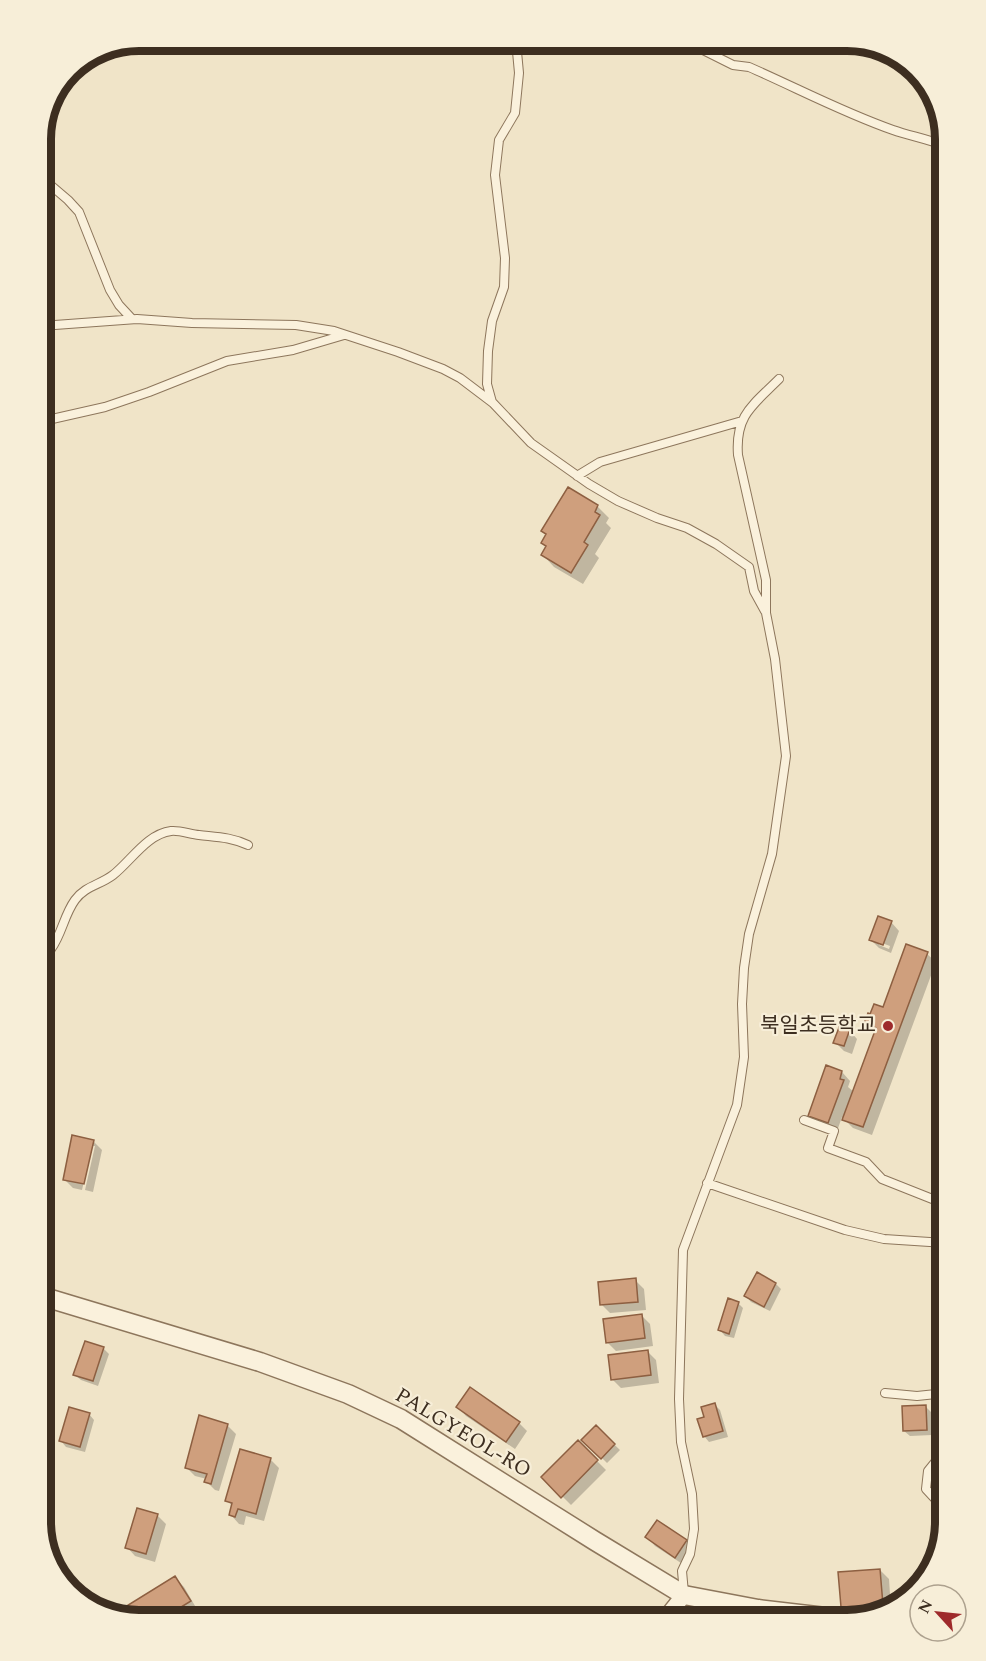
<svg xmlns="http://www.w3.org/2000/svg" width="986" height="1661" font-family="Spectral,'Noto Sans KR',serif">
<rect width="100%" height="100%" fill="#f0e4c8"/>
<!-- shadow -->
<path fill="#0003" fill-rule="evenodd" d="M568,489l29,17 12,12 -3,5 5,5 -16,26 4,4 -16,26 -29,-17 -11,-12 4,-8 -4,-4z
M945,917v25l-6,-6z
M891,922l8,9 -8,22 -12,-5 -8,-8zM879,942l11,4 -1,3 -10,-4z
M927,954l9,8 -64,173 -19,-7 -11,-11 -5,14 -18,-7 -9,-8 32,-44 8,9 -2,6 6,5 22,-60 -10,-9 18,-14z
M849,1030l8,9 -5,15 -8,-3 -9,-9z
M41,1108l5,5 -3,9 7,8 -9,26z
M94,1142l8,8 -9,42 -8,-2 10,-44h-3l-10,44 -9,-2 -9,-9z
M41,1195l10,10 -7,17 -3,-1z
M635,1280l9,9 2,21 -36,3 -8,-8z
M776,1284l5,5 -11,22 -19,-9 -5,-6z
M738,1303l5,5 -9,30 -9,-2 -5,-6z
M642,1316l8,8 3,22 -37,5 -9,-9z
M103,1348l6,6 -11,32 -17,-6 -6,-5z
M647,1351l9,9 3,23 -38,5 -9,-9z
M715,1405l5,5 8,27 -19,5 -5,-6 1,-18z
M458,1407l61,16 8,8 -12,18 -49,-33z
M926,1407l5,5 1,23 -22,1 -6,-5z
M89,1414l5,6 -9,32 -19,-5 -5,-6z
M227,1425l9,9 -17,57 -4,-1 -9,-9 1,-2 -12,-3 -9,-9z
M596,1427l24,23 -13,13 -23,-23z
M578,1442l28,28 -35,35 -28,-28z
M270,1459l9,9 -15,53 -18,-5 -2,9 -5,-1 -8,-9 2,-9 -6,-5z
M157,1515l9,9 -11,38 -20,-6 -8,-9z
M647,1537l39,4 8,8 -10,16 -29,-19z
M880,1570l9,9 2,31 -16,4 -24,1 -9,-8z
M175,1578l9,9 14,24 -16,9h-48l-7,-12z"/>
<!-- building -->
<path fill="#cf9f7d" stroke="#8d5f41" stroke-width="1.5" d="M568,487l30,18 -3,7 5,3 -16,27 4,3 -17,28 -30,-18 5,-9 -5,-3 5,-9 -5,-3z
M945,913v26l-8,-3z
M878,916l14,5 -9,24 -14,-5z
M906,944l22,8 -65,175 -21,-7 34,-92 -12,-5 4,-10 2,1 4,-10 9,3z
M840,1025l10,4 -6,17 -11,-3z
M826,1065l16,6 -2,8 4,1 -16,43 -20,-7z
M72,1135l22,5 -10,44 -21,-4z
M757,1272l19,11 -12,24 -20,-11z
M636,1278l2,24 -38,3 -2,-23z
M728,1298l11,4 -10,32 -11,-4z
M642,1314l3,24 -39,5 -3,-24z
M85,1341l19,6 -11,34 -20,-6z
M648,1350l3,25 -40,5 -3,-25z
M470,1387l50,35 -14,20 -50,-35z
M715,1403l8,28 -20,6 -6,-18 7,-2 -3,-10z
M926,1405l1,25 -24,1 -1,-25z
M69,1407l21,6 -10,34 -21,-6z
M199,1415l29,9 -17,60 -7,-2 3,-8 -22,-6z
M596,1425l19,19 -14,15 -20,-19z
M578,1440l20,20 -37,38 -20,-21z
M240,1449l31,9 -15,56 -18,-5 -3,8 -6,-2 3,-12 -7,-2z
M137,1508l21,6 -12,40 -21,-6z
M657,1520l30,20 -12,18 -30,-21z
M880,1569l3,36 -42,2 -3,-35z
M175,1576l16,25 -31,19h-27l-8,-13z
M196,1614l4,6h-12z"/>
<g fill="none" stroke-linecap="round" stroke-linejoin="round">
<defs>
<path id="service" d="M695,46l38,19 16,2c48,21 95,46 144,63 17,6 35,9 52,16
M41,177l27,23 11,12 31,78 9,15 13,14
M41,326l96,-7 55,4 104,2 38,6 64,21 45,17 17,9 33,25 38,40 58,41 29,17 39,17 30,10 29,16 33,23 5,24 11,20
M492,402l-5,-18 1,-33 4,-30 12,-34 1,-29 -10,-83 4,-35 16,-27 4,-40 -3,-32
M41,426l11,-7 53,-12 44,-15 78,-31 66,-11 51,-15
M577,476l23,-14 142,-41
M41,950l10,-1c11,-15 13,-34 24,-49 10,-14 25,-15 38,-25 18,-14 34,-41 58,-44 8,-1 19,3 28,4 17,2 32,2 49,10
M804,1120l30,11 -6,17 38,14 16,17 63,25
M707,1183l138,47 39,9 61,4
M885,1393l32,3 19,-2 9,2
M945,1505l-6,-2 -13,-14 2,-18 17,-21
M684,1593l-2,-22 8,-17 4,-25 -2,-35 -11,-52 -2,-43 4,-149 54,-145 7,-48 -2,-53 2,-36 5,-34 23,-80 14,-98 -11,-97 -9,-46v-33l-28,-125c-3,-40 15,-50 41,-76"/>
<path id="minor" d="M664,1620l20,-25"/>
<path id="tertiary" d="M41,1296l219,66 88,32 53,25 194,122 89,54 74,14 93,11"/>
</defs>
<!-- service casing -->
<use href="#service" stroke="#8d765c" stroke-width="10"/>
<!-- minor casing -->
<use href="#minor" stroke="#8d765c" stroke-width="18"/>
<!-- tertiary casing -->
<use href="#tertiary" stroke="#8d765c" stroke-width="21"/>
<!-- service -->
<use href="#service" stroke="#faf1dc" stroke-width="8"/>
<!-- minor -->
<use href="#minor" stroke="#faf1dc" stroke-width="15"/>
<!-- tertiary -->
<use href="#tertiary" stroke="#faf1dc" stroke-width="18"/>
</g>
<!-- markers -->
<circle fill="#9e2a2b" stroke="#f7eed8" stroke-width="2" cx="888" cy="1026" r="6"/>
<g text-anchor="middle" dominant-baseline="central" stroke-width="4.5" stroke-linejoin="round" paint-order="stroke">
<!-- poi labels -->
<g font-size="21" fill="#3d2e20" stroke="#f7eed8" text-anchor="end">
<text x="876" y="1026">북일초등학교</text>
</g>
<!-- street labels -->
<g font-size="21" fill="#3d2e20" stroke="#f7eed8">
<text transform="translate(463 1433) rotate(31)">PALGYEOL-RO</text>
</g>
</g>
<!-- crop -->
<path d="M0 0H986V1661H0ZM139 51H847A88 88 0 0 1 935 139V1522A88 88 0 0 1 847 1610H139A88 88 0 0 1 51 1522V139A88 88 0 0 1 139 51Z" fill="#f7eed8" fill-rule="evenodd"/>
<path fill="none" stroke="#3d2e20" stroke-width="8" d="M139 51H847A88 88 0 0 1 935 139V1522A88 88 0 0 1 847 1610H139A88 88 0 0 1 51 1522V139A88 88 0 0 1 139 51Z"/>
<!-- north arrow -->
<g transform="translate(938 1613) rotate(297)"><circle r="28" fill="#f7eed8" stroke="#ada18e" stroke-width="1.5"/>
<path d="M0-4.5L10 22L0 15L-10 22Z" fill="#9e2a2b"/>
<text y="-9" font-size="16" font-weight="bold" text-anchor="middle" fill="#3d2e20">N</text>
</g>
</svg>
